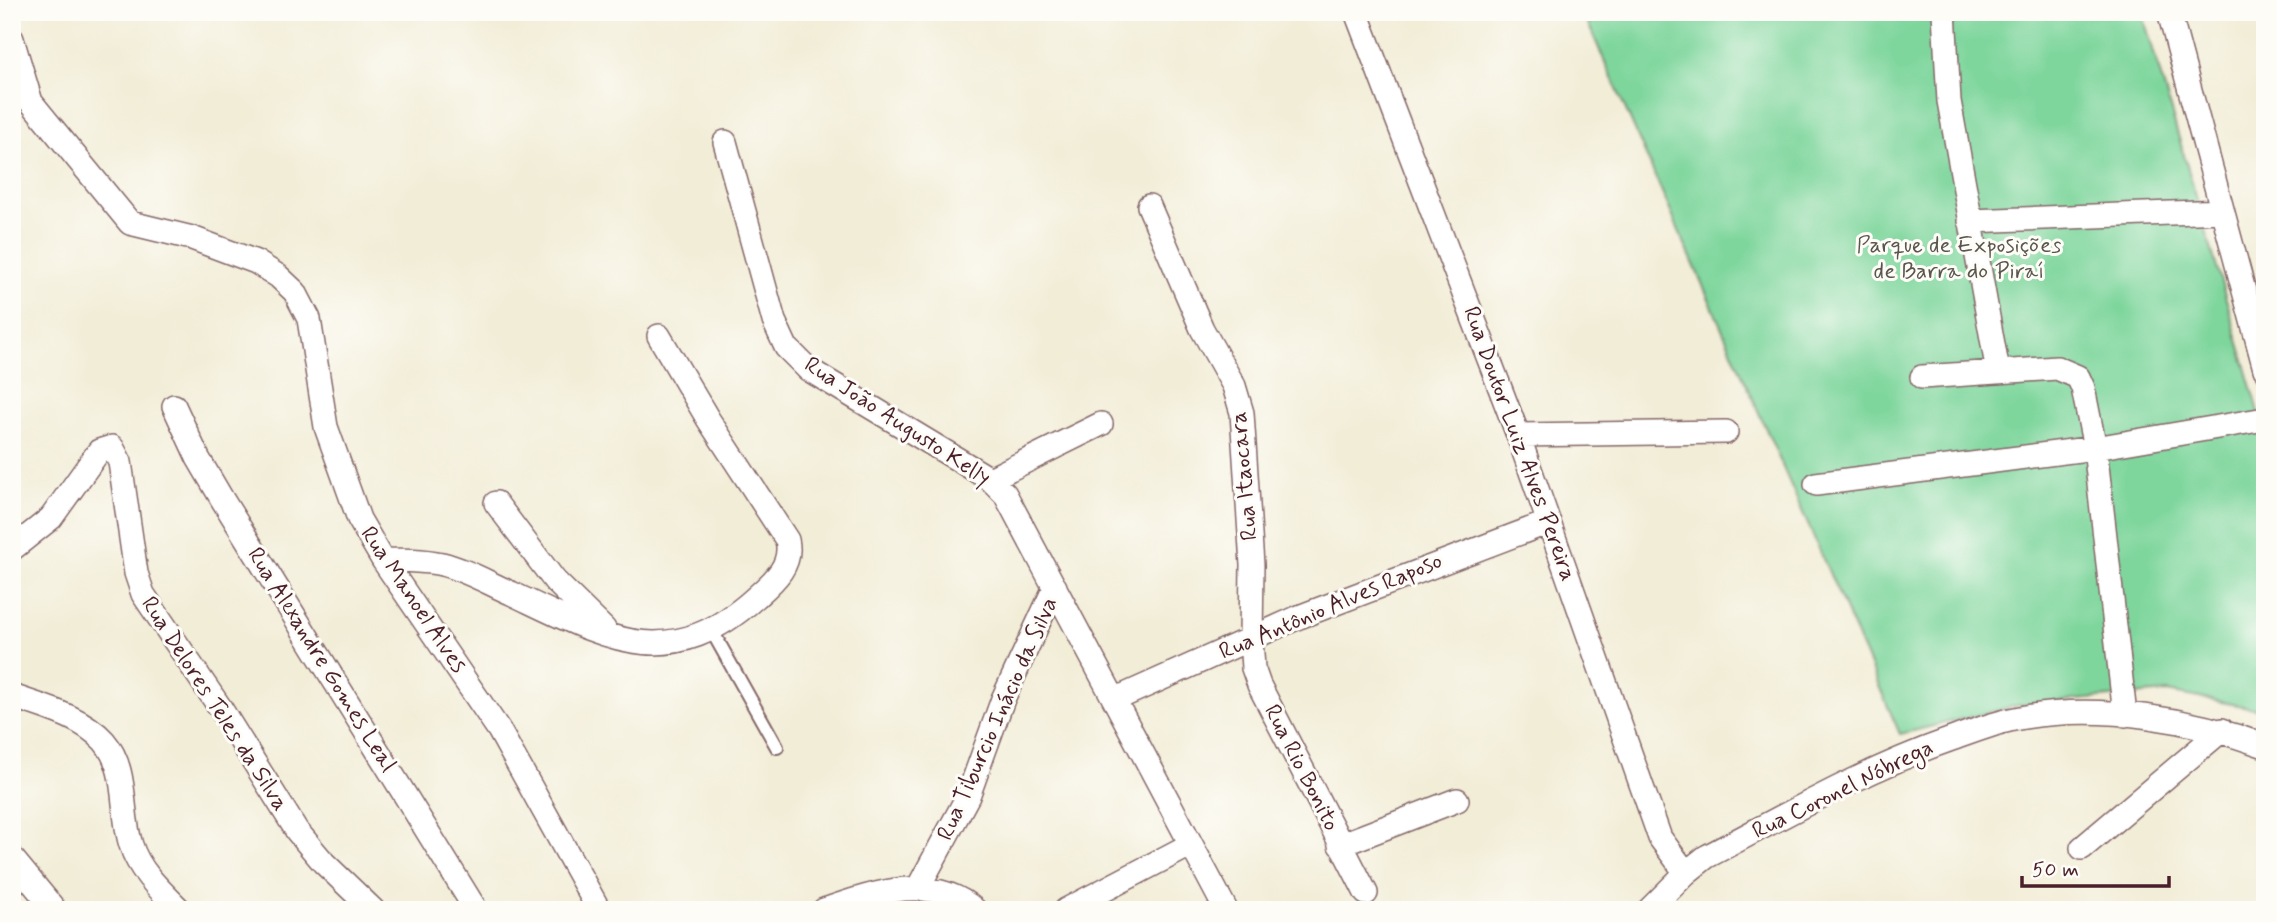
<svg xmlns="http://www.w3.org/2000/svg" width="2277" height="922" font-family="Mynerve,sans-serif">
<rect width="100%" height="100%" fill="#fdfcf7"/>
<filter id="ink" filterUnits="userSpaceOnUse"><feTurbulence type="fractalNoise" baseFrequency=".0143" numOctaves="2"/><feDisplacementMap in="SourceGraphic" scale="14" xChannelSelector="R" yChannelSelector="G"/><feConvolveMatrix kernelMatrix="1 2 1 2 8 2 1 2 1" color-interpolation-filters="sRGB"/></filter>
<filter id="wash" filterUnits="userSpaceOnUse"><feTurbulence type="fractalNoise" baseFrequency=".00686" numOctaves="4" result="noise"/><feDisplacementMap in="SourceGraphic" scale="28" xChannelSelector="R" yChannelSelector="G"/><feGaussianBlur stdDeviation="1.57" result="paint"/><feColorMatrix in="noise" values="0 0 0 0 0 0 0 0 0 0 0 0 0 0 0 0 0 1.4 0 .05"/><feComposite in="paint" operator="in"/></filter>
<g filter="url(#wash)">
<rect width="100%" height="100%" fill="#f2edd7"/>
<!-- green -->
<path fill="#7ed69c" stroke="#647a64" stroke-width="2" d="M1583,12h559l123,420v278l-98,-18 -148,13 -119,29z"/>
</g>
<g filter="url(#ink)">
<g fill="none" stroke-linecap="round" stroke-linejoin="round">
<defs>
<path id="lane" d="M712,631l65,116"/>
<path id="street" d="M1356,12l162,423 142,403 26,35
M1944,12l5,89 49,271
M2169,12l96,357
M12,39l19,63 99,121 62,15 64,24 22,14 17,16 14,27 17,108 33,92 24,41 116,170 100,180
M725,142l49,179 12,26 22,22 182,110 15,15 221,416
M1149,206l53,123 32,57 8,27 10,152 -1,74 2,29 6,17 107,208
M1970,221l252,-10
M1922,377l135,-9 21,9 5,11 12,60 30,267
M174,406l24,52 24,41 254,411
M1518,435l208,-3
M990,479l111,-55
M1816,484l279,-36 170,-29
M496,503l59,78 49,48
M12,549l39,-31 48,-67 13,-4 8,15 16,111 7,21 78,115 76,122 27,32 49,47
M383,560c20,0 40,0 59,4 25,6 46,19 69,29 93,44 157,84 245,4 18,-16 37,-32 31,-57l-79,-121 -49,-83
M12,696c31,11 69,20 92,45 25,29 16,71 27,104 8,26 30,46 49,65
M1116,699l183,-82 250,-95
M1340,845l117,-45
M2082,848l140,-118
M12,858l43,52
M919,886l49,-90 35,-97 52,-112
M824,910c50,-17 107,-38 151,0
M1066,910l124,-65
M1649,910l37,-37 20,-16c80,-42 158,-87 243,-117 25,-9 50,-19 76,-23 78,-13 167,2 240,29"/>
</defs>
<!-- lane casing -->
<use href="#lane" stroke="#856767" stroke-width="16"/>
<!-- street casing -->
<use href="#street" stroke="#856767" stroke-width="26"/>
<!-- lane -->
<use href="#lane" stroke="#fff" stroke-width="12"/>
<!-- street -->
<use href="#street" stroke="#fff" stroke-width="23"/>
<defs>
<path id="rail" d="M2262,910l3,-4"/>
</defs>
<!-- rail casing -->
<use href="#rail" stroke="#4a1f2b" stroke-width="8"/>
<!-- rail -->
<use href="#rail" stroke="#fdfcf7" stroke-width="5" stroke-dasharray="16" stroke-linecap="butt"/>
</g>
</g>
<g text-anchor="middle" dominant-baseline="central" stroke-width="6" stroke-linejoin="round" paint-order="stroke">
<!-- park labels -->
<g font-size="23" fill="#5a564d" stroke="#fdfcf7">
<text x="1959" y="246">Parque de Exposições<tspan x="1959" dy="26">de Barra do Piraí</tspan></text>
</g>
<!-- street labels -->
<g font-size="23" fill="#4a1f2b" stroke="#fdfcf7">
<text transform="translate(897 422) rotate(33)">Rua João Augusto Kelly</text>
<text transform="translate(1519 444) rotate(70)">Rua Doutor Luiz Alves Pereira</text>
<text transform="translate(1245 476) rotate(-95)">Rua Itaocara</text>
<text transform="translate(413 600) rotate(56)">Rua Manoel Alves</text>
<text transform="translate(1331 607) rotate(-23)">Rua Antônio Alves Raposo</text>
<text transform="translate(321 660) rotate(58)">Rua Alexandre Gomes Leal</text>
<text transform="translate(214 704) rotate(57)">Rua Delores Teles da Silva</text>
<text transform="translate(998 719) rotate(-66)">Rua Tiburcio Inácio da Silva</text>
<text transform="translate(1301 768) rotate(63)">Rua Rio Bonito</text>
<text transform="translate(1843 790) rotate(-26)">Rua Coronel Nóbrega</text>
</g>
</g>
<!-- margin -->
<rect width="2277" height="922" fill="none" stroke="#fdfcf7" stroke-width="42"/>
<!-- scale -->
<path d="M2022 876v10h147v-10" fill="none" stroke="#4a1f2b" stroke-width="3.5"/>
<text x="2032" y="876" font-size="21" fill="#4a1f2b" stroke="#fdfcf7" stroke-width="5" paint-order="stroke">50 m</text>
</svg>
